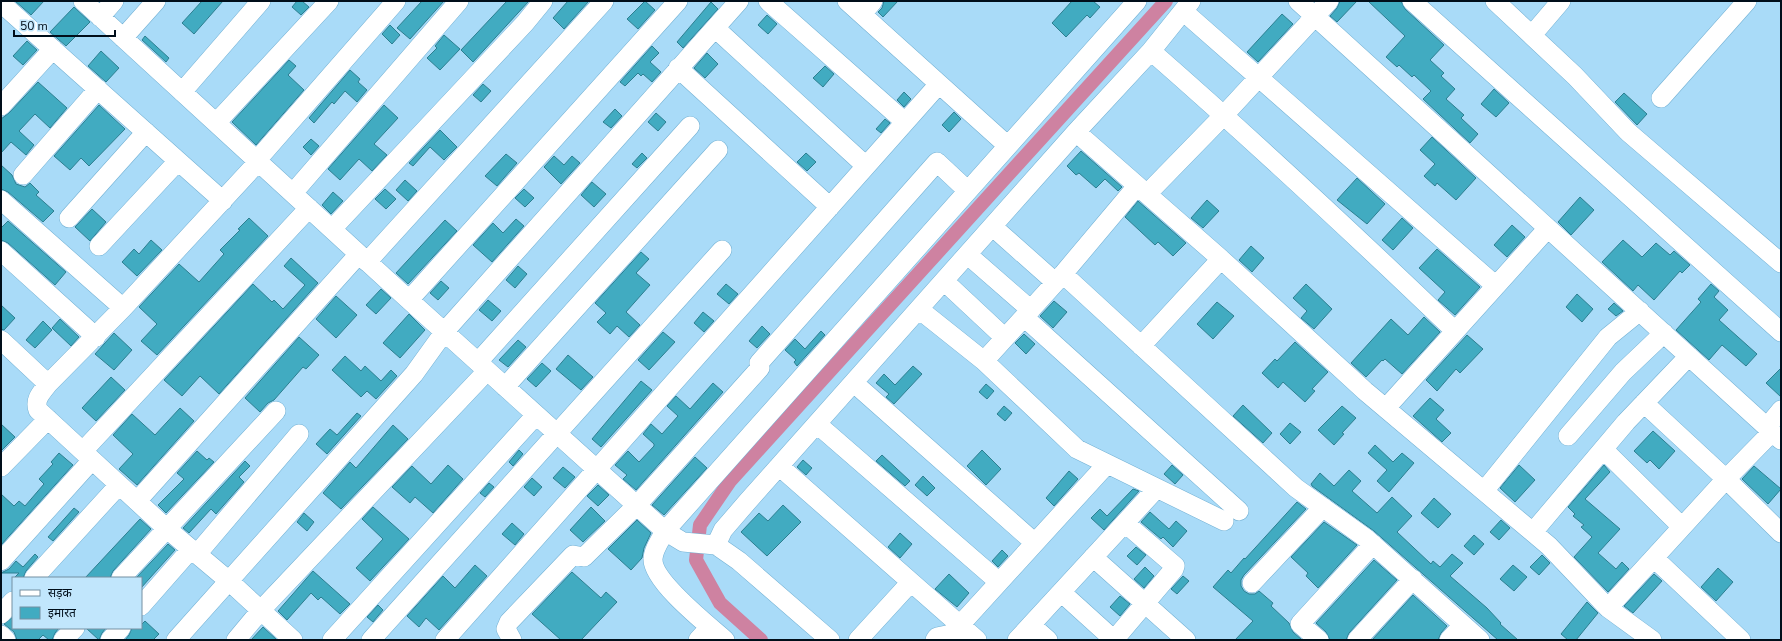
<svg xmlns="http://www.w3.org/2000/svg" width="1782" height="641" font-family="'Nunito Sans','Noto Sans Devanagari',sans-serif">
<rect width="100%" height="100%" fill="#a9dbf8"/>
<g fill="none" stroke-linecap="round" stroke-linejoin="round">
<!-- canal -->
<path stroke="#ce82a1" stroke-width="14" d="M761,640l-41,-37 -24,-43 4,-35 30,-44 436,-480"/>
</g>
<!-- building -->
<path fill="#41abc1" stroke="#2c7f90" d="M15,1h29l-13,14z
M202,1h21l-29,33 -12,-11z
M297,1h5l7,6 -8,8 -9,-8z
M422,1h22l-34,38 -13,-11z
M507,1h22l-56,61 -12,-12z
M568,1h21l-25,28 -11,-11z
M645,1l10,9 -17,19 -11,-10z
M884,1h14l-15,16 -5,-5 4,-4z
M1072,1h21l7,6 -10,11 -3,-3 -21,22 -14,-14z
M1340,1h17l-20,21 -7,-6 7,-8z
M1368,1h33l4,8 39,36 -14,15 14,13 -3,3 14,13 -9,10 18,16 -3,3 17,16 -8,9 -47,-44 8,-8 -17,-16 -2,2 -13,-12 -2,2 -11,-10 19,-21z
M711,2l7,7 -35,39 -6,-6z
M74,7l16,15 -24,24 -16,-14z
M1282,14l11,10 -35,38 -11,-10z
M767,15l10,9 -9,10 -10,-9z
M390,25l10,10 -8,9 -10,-10z
M444,35l16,14 -20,21 -13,-12 10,-10 -2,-2z
M145,36l24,22 -3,4 -24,-22z
M27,41l10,9 -14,15 -10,-9z
M652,46l7,7 -9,9 11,10 -9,10 -9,-8 -2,2 -3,-3 -13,13 -5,-4z
M101,51l18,17 -13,14 -18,-16z
M707,53l11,11 -13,14 -11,-10z
M289,60l7,6 -8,9 16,15 -48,55 -24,-23z
M825,66l9,8 -11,13 -10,-9z
M350,70l10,9 -2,3 9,8 -10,12 -12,-11 -11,13 -2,-2 -18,21 -5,-5z
M38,82l29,26 -17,20 -15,-14 -16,17 15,14 -8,10 -15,-13 -10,11v-34l8,-6z
M483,84l8,7 -10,11 -8,-7z
M1494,89l15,14 -13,14 -15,-13z
M904,92l7,7 -7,8 -7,-7z
M1624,93l23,21 -10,11 -22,-23z
M99,105l26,24 -36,37 -8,-8 -11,12 -16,-14z
M384,105l14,13 -24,26 13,11 -15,16 -13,-12 -19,21 -12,-11z
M615,109l7,7 -11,12 -8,-6z
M954,112l7,7 -12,13 -7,-7z
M656,113l10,9 -8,9 -10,-9z
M885,119l5,4 -9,10 -5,-4z
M440,130l17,17 -13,13 -14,-13 -17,19 -4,-3z
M1432,137l44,41 -20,22 -19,-17 -2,3 -11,-10 11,-12 -15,-14z
M311,139l8,7 -8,9 -8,-8z
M1081,151l41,36 -4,4 -13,-12 -9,9 -17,-15 -3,2 -9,-9z
M642,153l5,5 -10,10 -5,-4z
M806,153l10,9 -9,9 -10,-9z
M506,154l11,9 -20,23 -12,-10z
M554,156l10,9 8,-9 8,7 -19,21 -17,-17z
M1,165l11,10 4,9 9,3 5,-4 9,9 -3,3 18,16 -11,11 -35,-30 -7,-3z
M1357,178l28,26 -18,20 -30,-24z
M405,180l12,11 -9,10 -12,-11z
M592,182l14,12 -12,13 -13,-12z
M385,189l11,10 -10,10 -11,-10z
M524,189l10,9 -9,9 -10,-9z
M333,192l10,9 -12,13 -9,-9z
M1580,197l14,13 -23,25 -13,-13z
M1207,200l12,11 -16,17 -12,-10z
M1138,201l48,42 -13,13 -15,-14 -3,3 -30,-28z
M92,209l14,13 -16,19 -15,-14z
M249,218l19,18 -111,119 -16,-14 16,-17 -18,-17 40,-43 20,18 25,-28 -4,-4 20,-20 -2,-1z
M1402,218l11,10 -20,22 -11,-10z
M516,219l8,7 -32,36 -19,-17 20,-22 10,10z
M445,220l12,11 -49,53 -12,-11z
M8,221l58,51 -11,13 -47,-42 -7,-3v-12z
M1512,225l13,12 -18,20 -13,-12z
M151,240l11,10 -25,26 -15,-14 12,-13 5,5z
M1623,240l19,17 14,-14 14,12 4,-4 16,14 -8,8 -2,-2 -26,29 -16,-15 -5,6 -31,-29z
M1251,246l13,12 -12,14 -13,-12z
M1437,249l43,38 -25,28 -17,-15 7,-8 -26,-24z
M641,252l8,7 -13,14 14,12 -24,27 14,13 -11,12 -12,-11 -7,8 -13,-12 9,-9 -11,-10z
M291,258l27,25 -99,111 -19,-18 -18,20 -18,-16 89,-96 19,18 2,-2 9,9 22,-24 -21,-19z
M518,266l9,8 -12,14 -9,-8z
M441,281l8,7 -11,12 -8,-7z
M726,284l12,10 -9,10 -12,-10z
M1306,284l26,25 -18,20 -13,-11 6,-7 -14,-13z
M1711,284l8,7 -5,6 14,13 -9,10 38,34 -11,12 -24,-21 -13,15 -33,-30 25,-28 -3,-3z
M381,289l10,9 -15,16 -10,-9z
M1577,294l16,15 -11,13 -16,-15z
M336,296l21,19 -21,23 -20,-19z
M488,300l13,11 -9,10 -13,-11z
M1054,301l13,11 -14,16 -13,-12z
M1217,302l17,14 -21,23 -16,-15z
M1614,303l9,8 -7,5 -8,-7z
M1,305l14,13 -11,12 -3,-1z
M703,312l11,9 -10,11 -10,-9z
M409,314l16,16 -25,28 -17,-15z
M1424,317l16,15 -38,42 -17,-15 -2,2 -1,-1 -16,17 -15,-14 40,-44 17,16z
M60,319l19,18 -8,9 -19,-18z
M43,321l9,9 -17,18 -9,-8z
M762,326l8,8 -13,14 -8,-7z
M821,331l4,4 -28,31 -3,-4 2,-2 -11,-10 10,-11 10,10z
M663,332l12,10 -26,28 -11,-10z
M114,333l18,17 -18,20 -19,-16z
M1024,334l11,10 -9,10 -11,-11z
M1467,335l16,14 -23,24 -4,-4 -19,22 -11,-11z
M299,337l20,18 -13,14 -3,-2 -29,33 -6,3 -8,9 -15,-14z
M518,340l8,7 -18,20 -9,-7z
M1295,342l33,30 -16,17 3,2 -10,11 -22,-20 -5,6 -16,-15 13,-14 2,2z
M568,355l25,22 -12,13 -25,-21z
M345,356l16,15 4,-5 16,15 10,-11 6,6 -21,23 -9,-8 -6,6 -29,-27z
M542,363l9,8 -15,16 -9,-8z
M913,366l9,8 -28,30 -8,-7 3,-3 -13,-11 8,-9 11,11z
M1781,368v29l-15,-14z
M111,377l14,13 -29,31 -14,-13z
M641,381l11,9 -51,57 -9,-8z
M713,383l10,9 -87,98 -13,-11 4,-4 -12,-10 13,-14 11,11 15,-16v-2l-11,-10 8,-10 11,10 16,-18 -11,-10 9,-10 14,13z
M986,384l8,7 -7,8 -8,-7z
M1430,398l14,12 -8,9 15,14 -9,9 -29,-26z
M1243,405l29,28 -9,10 -30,-27z
M1004,406l8,7 -7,8 -8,-7z
M1342,406l14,12 -14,15 2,1 -10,11 -16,-15z
M180,408l14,13 -57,64 -18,-16 14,-15 -20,-19 19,-21 23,21z
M357,413l4,3 -34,38 -11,-10 14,-15 7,6z
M1290,423l11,9 -11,12 -10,-10z
M1,424l14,13 -14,14z
M393,425l15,14 -67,70 -18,-16 27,-31 6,6z
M1653,431l22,20 -16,18 -9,-9 -3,3 -13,-12z
M1375,445l18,17 9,-9 12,10 -25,29 -12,-11 10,-11 -19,-17z
M519,450l4,4 -10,12 -4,-4z
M982,450l19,19 -15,16 -19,-19z
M197,451l10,9 2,-2 5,4 -48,51 -8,-8 26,-26 -7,-6z
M59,453l14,12 -72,80v-51l13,12 5,-5 6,5 19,-22 -5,-5 14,-15 -2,-2z
M882,455l28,26 -5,5 -29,-25z
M695,457l12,11 -43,47 -12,-10z
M803,460l9,8 -6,7 -9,-8z
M245,461l5,5 -11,11 5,5 -28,32 -5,-5 -22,24 -6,-5z
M448,465l15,14 -30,34 -18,-16 -5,6 -18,-16 20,-21 19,18z
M1172,465l11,10 -8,9 -11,-10z
M1519,465l16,15 -20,22 -15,-14z
M1604,465l6,7 -25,27 35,30 -22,24 18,16 6,-7 7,7 -21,23 -34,-35 18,-20 -11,-10 3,-2 -11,-9 2,-2 -7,-7z
M1754,466l27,23 -13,15 -26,-25z
M563,467l12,10 -10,11 -12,-10z
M1349,470l12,11 -9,10 25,22 15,-16 20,19 -15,16 34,32 2,-3 7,6 12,-13 11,9 -13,13 37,32 14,15 -1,1 18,16h-20l-124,-109 -62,-45 -1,-2 9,-11 14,13z
M1069,471l9,8 -24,27 -8,-8z
M923,476l12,12 -8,8 -12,-11z
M532,478l10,9 -8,9 -10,-9z
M489,483l5,4 -9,10 -5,-4z
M598,485l11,10 -11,11 -11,-10z
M1133,489l6,2 -35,39 -13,-12 9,-9 7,7z
M1434,498l17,16 -13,14 -17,-15z
M1297,502l9,7 -62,66 -3,5v6l3,5 5,3h6l4,-3 14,12 -2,3 18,17 4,9 9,8h-67l18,-19 -40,-34 15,-17 3,3 13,-15 1,1z
M783,505l18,17 -34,34 -26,-24 18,-19 9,8z
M373,507l36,32 -39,42 -14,-13 27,-29 -21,-20z
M591,507l14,14 -22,21 -13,-12z
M74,508l5,4 -26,29 -5,-4z
M1150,512l19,17 7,-8 11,10 -14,16 -10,-10 -2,2 -20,-17z
M304,513l10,9 -7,9 -10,-9z
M140,519l11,10 -38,42 -3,7h-25z
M637,520l14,13 -7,15 -2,10 -11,12 -23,-21z
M1501,520l9,8 -11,12 -9,-8z
M1324,522l33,23 -39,43 -12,-12 2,-3 -17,-16z
M512,523l12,11 -9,11 -13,-11z
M900,533l12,11 -12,14 -12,-11z
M1474,535l10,9 -10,11 -10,-9z
M168,544l7,6 -34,38v-10h-5z
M1136,547l10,8 -9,10 -10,-9z
M1002,550l6,6 -10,11 -6,-6z
M35,554l3,3 -12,14 -3,7h-9l5,-5h-18l8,-4 7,-8 7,6z
M1542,555l8,8 -11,12 -9,-8z
M1374,560l23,20 -48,53 -3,7h-16l-4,-8 -10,-9z
M475,565l12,11 -48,54 -13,-12 -7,9 -12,-11 36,-40 12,12z
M1513,565l14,12 -13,14 -14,-12z
M1145,567l9,9 -10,12 -10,-9z
M1718,568l15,14 -17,19 -15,-14z
M313,571l37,33 -10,10 -19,-17 -3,3 -7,-7 -24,27 -9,-9z
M572,572l29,26 5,-6 11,10 -36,38h-20l-29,-26z
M949,574l20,19 -12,14 -22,-18z
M1654,574l8,7 -29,32 -9,-7z
M1183,576l6,5 -12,13 -6,-5z
M1413,595l34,31 -6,7 -3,7h-66z
M1120,596l10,8 -10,12 -10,-9z
M1587,602l11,11 -22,27h-8l-7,-6z
M378,605l5,5 -10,12 -6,-5z
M13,617v11h46l-4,5 -3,7h-3l-6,-5 -5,5h-21l-3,-8 -10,-8z
M145,621l14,13 -6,6h-28l4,-5 3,-7h9v-3z
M263,627l14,13h-26z
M86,628h20l-4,5 -3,7z"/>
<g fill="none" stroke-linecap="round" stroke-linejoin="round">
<defs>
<path id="minor" d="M83,1l326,299 256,231 18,11 33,3 23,16 91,79
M768,1l137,121
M847,1l161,145
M1298,1l483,439
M1412,1l369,331
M1495,1l80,75 53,56 153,131
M1,3l222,198
M1183,11l313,275
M862,14l11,-13
M100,17l14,-16
M715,28l151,138
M1532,35l29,-34
M123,38l33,-37
M1151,51c104,91 205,185 304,280
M678,68l152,139
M182,92l79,-91
M1661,98l86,-97
M1,106l52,-57
M216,123l113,-122
M1076,132l145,127 144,132 184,155 59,62 44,32
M257,160l139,-159
M258,162l-135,146 -75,76c-6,8 -14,15 -10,26l128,118 63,53 64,59
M23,175l75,-86
M293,193l166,-192
M1147,194l77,-79 105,-114
M1,200l122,108
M69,218l77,-86
M993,227l62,55
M332,229l193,-206 18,-22
M99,246l79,-85
M1,251l95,86
M968,255l63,55
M367,262l237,-261
M1063,274l233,214 71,51 113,101
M944,281l61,57
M409,300l269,-299
M920,310l64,51 93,88 147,72
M1024,317l215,194
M1,340l47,44
M1141,346l80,-87
M984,361l79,-87 74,-88
M478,362l212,-236
M854,383l181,160
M505,387l213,-237
M1644,403l82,76 55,54
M1386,408l162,-180
M817,424l182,158
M1767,427l14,-17
M1568,436l55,-64 41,-39
M1603,449l79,78
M83,451l226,-243
M779,466l198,174
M1,467l47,-48
M1484,491l124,-154 32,-26
M137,501l222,-247
M1533,532l93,-110 63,-66
M716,545l7,-15 25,-29 328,-369 75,-81 40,-50
M197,554l102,-120
M1093,557l93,83
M1654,558l87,82
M1,561l91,-101
M34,578l85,-93
M121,578l155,-167
M1252,583l71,-76
M1061,592l53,48
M141,606l50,-57
M1608,608l118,-129 46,-47
M1,614l12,-13
M960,625l147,-161
M1031,625l17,15
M1,635l5,5
M63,640l12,-12
M110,640l11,-12
M176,640l238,-266 31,-43 294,-330
M236,640l25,-30 226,-239
M332,640l204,-225
M371,640l351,-390
M445,640l494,-556
M512,640l-6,-11 3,-7 64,-67 11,2 53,-52 123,-137 -1,-5 178,-201 31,29
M698,640l12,-13
M725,640c-17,-15 -73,-59 -72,-81 0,-9 8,-20 12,-28l472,-530
M858,640l53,-58
M935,640l2,-3 29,-6
M1017,640l139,-151
M1114,640l60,-71 1,-3 -50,-43
M1319,640l-19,-16 73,-80
M1357,640l56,-61
M1449,640l14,-15"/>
</defs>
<!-- minor casing -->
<use href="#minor" stroke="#73b1d4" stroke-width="20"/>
<!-- minor -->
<use href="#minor" stroke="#fff" stroke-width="19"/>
</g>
<!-- border -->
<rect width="1782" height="641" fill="none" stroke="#000e1a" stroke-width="4"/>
<!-- legend -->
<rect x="12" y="577" width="130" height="52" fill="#c1e6fc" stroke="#7490a2"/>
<rect x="20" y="590" width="20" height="6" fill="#ffffff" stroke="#7490a2"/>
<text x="48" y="597" font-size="12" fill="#000e1a">सड़क</text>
<rect x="20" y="607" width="20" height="12" fill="#41abc1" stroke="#7490a2"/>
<text x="48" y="617" font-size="12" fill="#000e1a">इमारत</text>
<!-- scale -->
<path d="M14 30v6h101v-6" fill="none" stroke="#000e1a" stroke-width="2"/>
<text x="20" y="30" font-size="12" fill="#000e1a" stroke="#c1e6fc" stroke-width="3" paint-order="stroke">50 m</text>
</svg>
